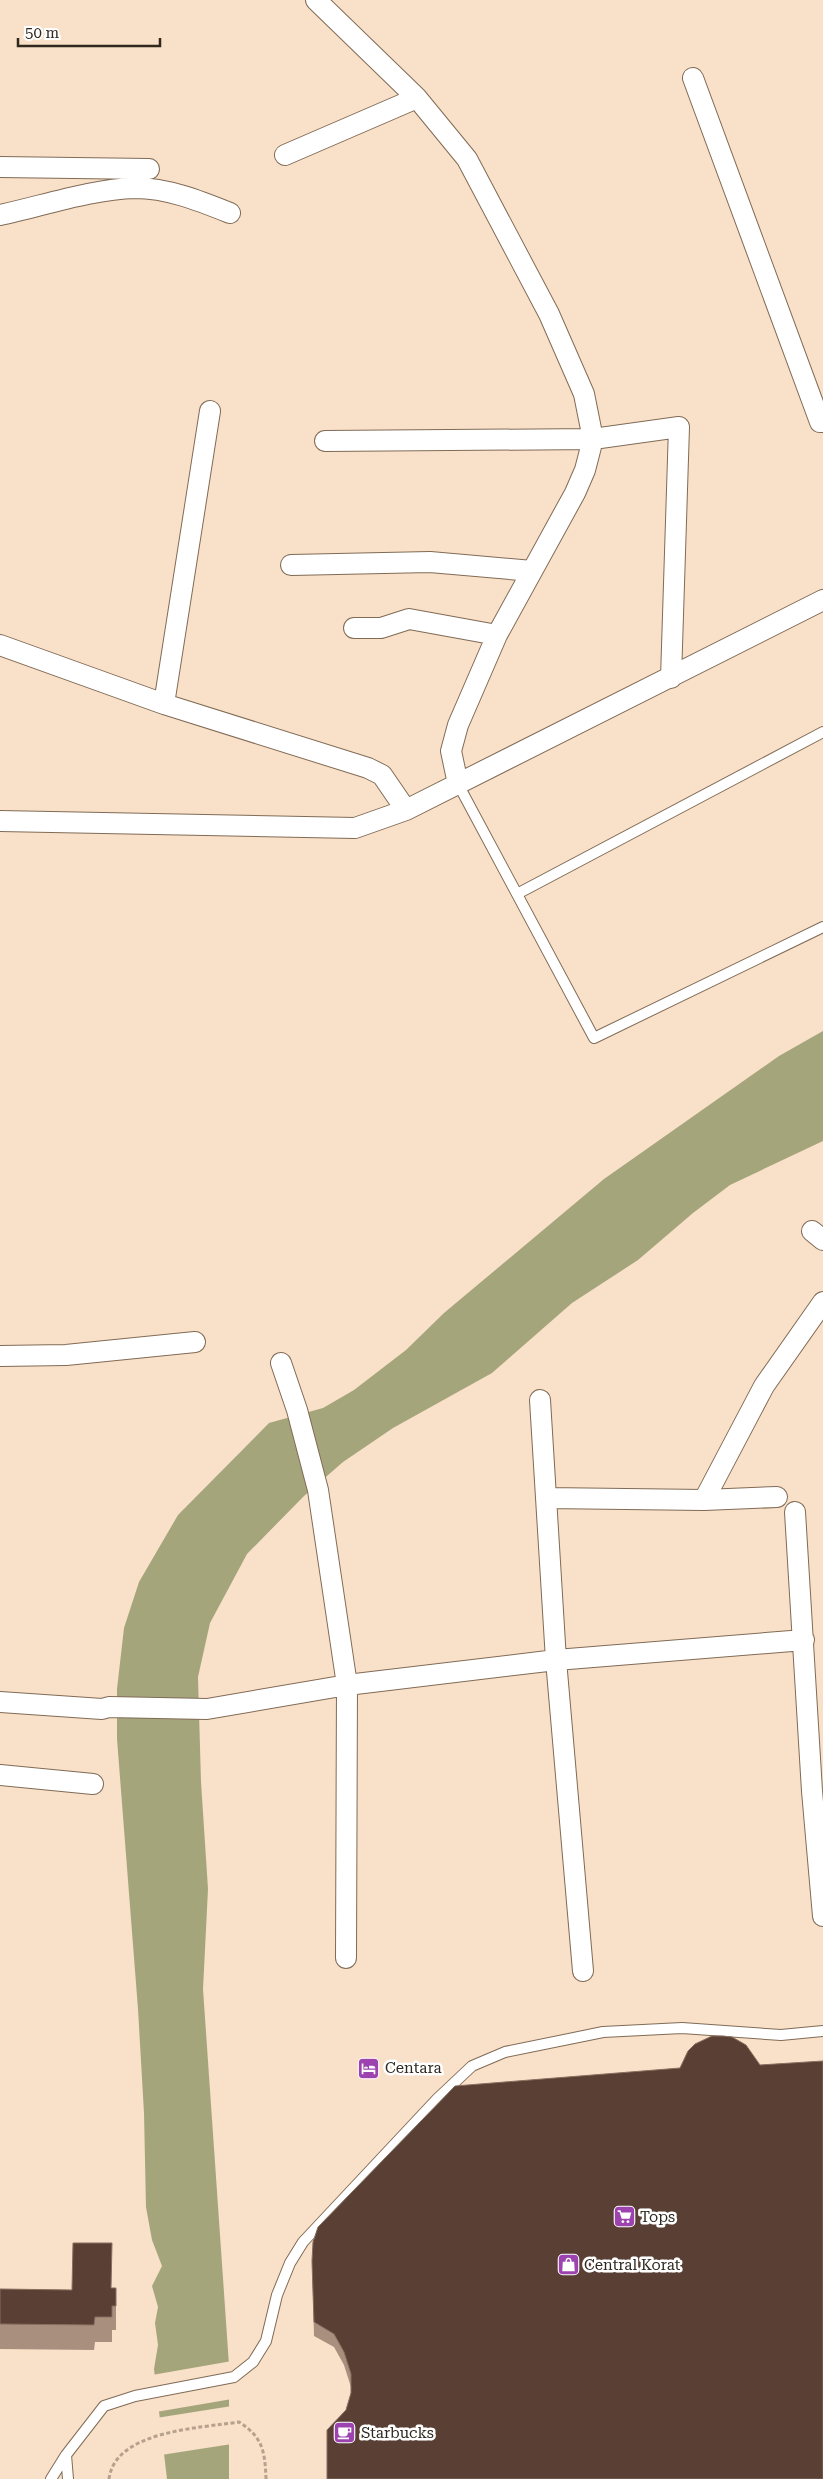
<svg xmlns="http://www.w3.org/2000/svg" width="823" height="2479" font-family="'Roboto Serif',serif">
<rect width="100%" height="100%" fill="#f9e0c8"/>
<!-- water -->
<path fill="#a5a57c" d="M823,1031v110l-93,44 -37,28 -55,47 -66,43 -80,70 -99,55 -50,34 -39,34 -57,58 -37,69 -12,54 3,105 7,107 -5,100 26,376v114h-62l-13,-110 4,-24 -3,-22 3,-16 -6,-21 10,-20 -10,-26 -6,-33 -2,-94 -6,-104 -21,-270v-50l7,-61 15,-46 39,-67 91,-92 54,-15 31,-18 52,-40 38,-37 160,-134 175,-123z"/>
<!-- pier -->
<path fill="#f9e0c8" d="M232,2361v38l-76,13 -4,-37z
M232,2406v38l-71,11 -5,-37z"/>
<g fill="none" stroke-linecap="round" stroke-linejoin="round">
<defs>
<path id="lane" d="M458,784l136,254 229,-111
M517,894l306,-162
M66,2455l2,24
M51,2479l15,-24 38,-49 31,-10 99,-19 19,-15 13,-21 11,-46 13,-32 13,-21 134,-143 35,-33 33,-14 98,-20 79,-4 99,7 42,-4"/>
<path id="street" d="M316,0l101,98 50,61 82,155 35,80 9,45 -8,31 -10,23 -78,142 -39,90 -7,26 7,33
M693,78l127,344h3
M285,155l132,-57
M0,167l149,2
M0,215c42,-9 92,-26 135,-27 33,0 65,13 95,25
M325,441l268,-2 86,-12 -8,251
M291,565l139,-3 102,9
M354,628h27l28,-9 88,16
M0,645l164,59 204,64 14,7 24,35
M164,704l46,-293
M0,821l355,7 51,-18 417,-210
M812,1231l11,9
M0,1356l66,-1 129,-13
M281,1363l16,47 21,80 29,195 -1,273
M540,1400l16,260 27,311
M547,1498l157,2 73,-3
M704,1500l60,-114 59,-84
M795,1512l17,279 11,125
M0,1702l102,7 7,-2 98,2 140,-24 209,-25 248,-20
M0,1775l93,9"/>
</defs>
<!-- lane casing -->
<use href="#lane" stroke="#806b56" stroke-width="12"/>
<!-- street casing -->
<use href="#street" stroke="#806b56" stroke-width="22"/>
<!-- path -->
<path stroke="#b5a18e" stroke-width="3" stroke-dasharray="4 2.5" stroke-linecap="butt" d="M109,2479c6,-49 93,-51 130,-57 24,15 26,30 27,57"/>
<!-- lane -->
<use href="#lane" stroke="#fff" stroke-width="10"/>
<!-- street -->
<use href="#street" stroke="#fff" stroke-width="20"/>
</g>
<!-- wall -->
<path fill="#a9907e" d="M712,2036l-366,374 5,-17v-6l-7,-22 -10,-18 -20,-11 -2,-75 368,-193z
M116,2288v42h-4v12h-17l-1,8 -94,-1v-60l72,1z"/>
<!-- building -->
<path fill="#593f34" stroke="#896f60" d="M712,2036h11l9,1 14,8 14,20 63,-4v418h-496v-49l19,-20 5,-17v-19l-7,-22 -10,-18 -20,-12 -2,-61 1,-19 5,-15 137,-141 225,-18 8,-17 7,-7z
M73,2243h39l-1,45h5v18h-4v11h-17l-1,8 -94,-1v-35l72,1z"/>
<!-- icons -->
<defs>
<symbol id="hotel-square" viewBox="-11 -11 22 22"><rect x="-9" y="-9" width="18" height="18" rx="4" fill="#9d43af" stroke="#fff"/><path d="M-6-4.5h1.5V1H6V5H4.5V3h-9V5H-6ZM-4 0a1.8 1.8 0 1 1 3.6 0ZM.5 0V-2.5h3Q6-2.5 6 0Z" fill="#fff"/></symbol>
<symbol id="supermarket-square" viewBox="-11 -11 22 22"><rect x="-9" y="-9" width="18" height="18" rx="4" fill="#9d43af" stroke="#fff"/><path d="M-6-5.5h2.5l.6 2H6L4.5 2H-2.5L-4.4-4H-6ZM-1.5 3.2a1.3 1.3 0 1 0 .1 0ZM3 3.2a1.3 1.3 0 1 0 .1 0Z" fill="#fff"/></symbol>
<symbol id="shop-square" viewBox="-11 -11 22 22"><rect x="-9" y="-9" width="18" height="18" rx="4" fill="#9d43af" stroke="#fff"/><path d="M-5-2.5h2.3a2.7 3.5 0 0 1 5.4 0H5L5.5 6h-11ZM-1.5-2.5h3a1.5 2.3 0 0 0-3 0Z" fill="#fff"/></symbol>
<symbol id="cafe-square" viewBox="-11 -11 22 22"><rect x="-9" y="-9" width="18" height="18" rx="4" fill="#9d43af" stroke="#fff"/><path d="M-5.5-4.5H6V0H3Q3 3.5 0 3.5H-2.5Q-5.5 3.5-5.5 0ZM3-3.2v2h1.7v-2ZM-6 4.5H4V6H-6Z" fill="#fff"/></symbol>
</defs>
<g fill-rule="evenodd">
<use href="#hotel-square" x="356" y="2056" width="25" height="25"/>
<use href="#supermarket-square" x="612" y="2204" width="25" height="25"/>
<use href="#shop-square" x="556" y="2252" width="25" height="25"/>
<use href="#cafe-square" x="332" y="2420" width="25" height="25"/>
</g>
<g text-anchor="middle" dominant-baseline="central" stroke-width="5" stroke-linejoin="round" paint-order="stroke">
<!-- poi labels -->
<g font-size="15" fill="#30271e" stroke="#fff" text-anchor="start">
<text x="385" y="2068">Centara</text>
<text x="640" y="2217">Tops</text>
<text x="584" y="2265">Central Korat</text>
<text x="361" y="2433">Starbucks</text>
</g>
</g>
<!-- scale -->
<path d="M18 38v8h142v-8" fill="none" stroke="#30271e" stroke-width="2.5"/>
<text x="25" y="38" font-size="15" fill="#30271e" stroke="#ffffff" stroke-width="4" paint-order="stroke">50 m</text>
</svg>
